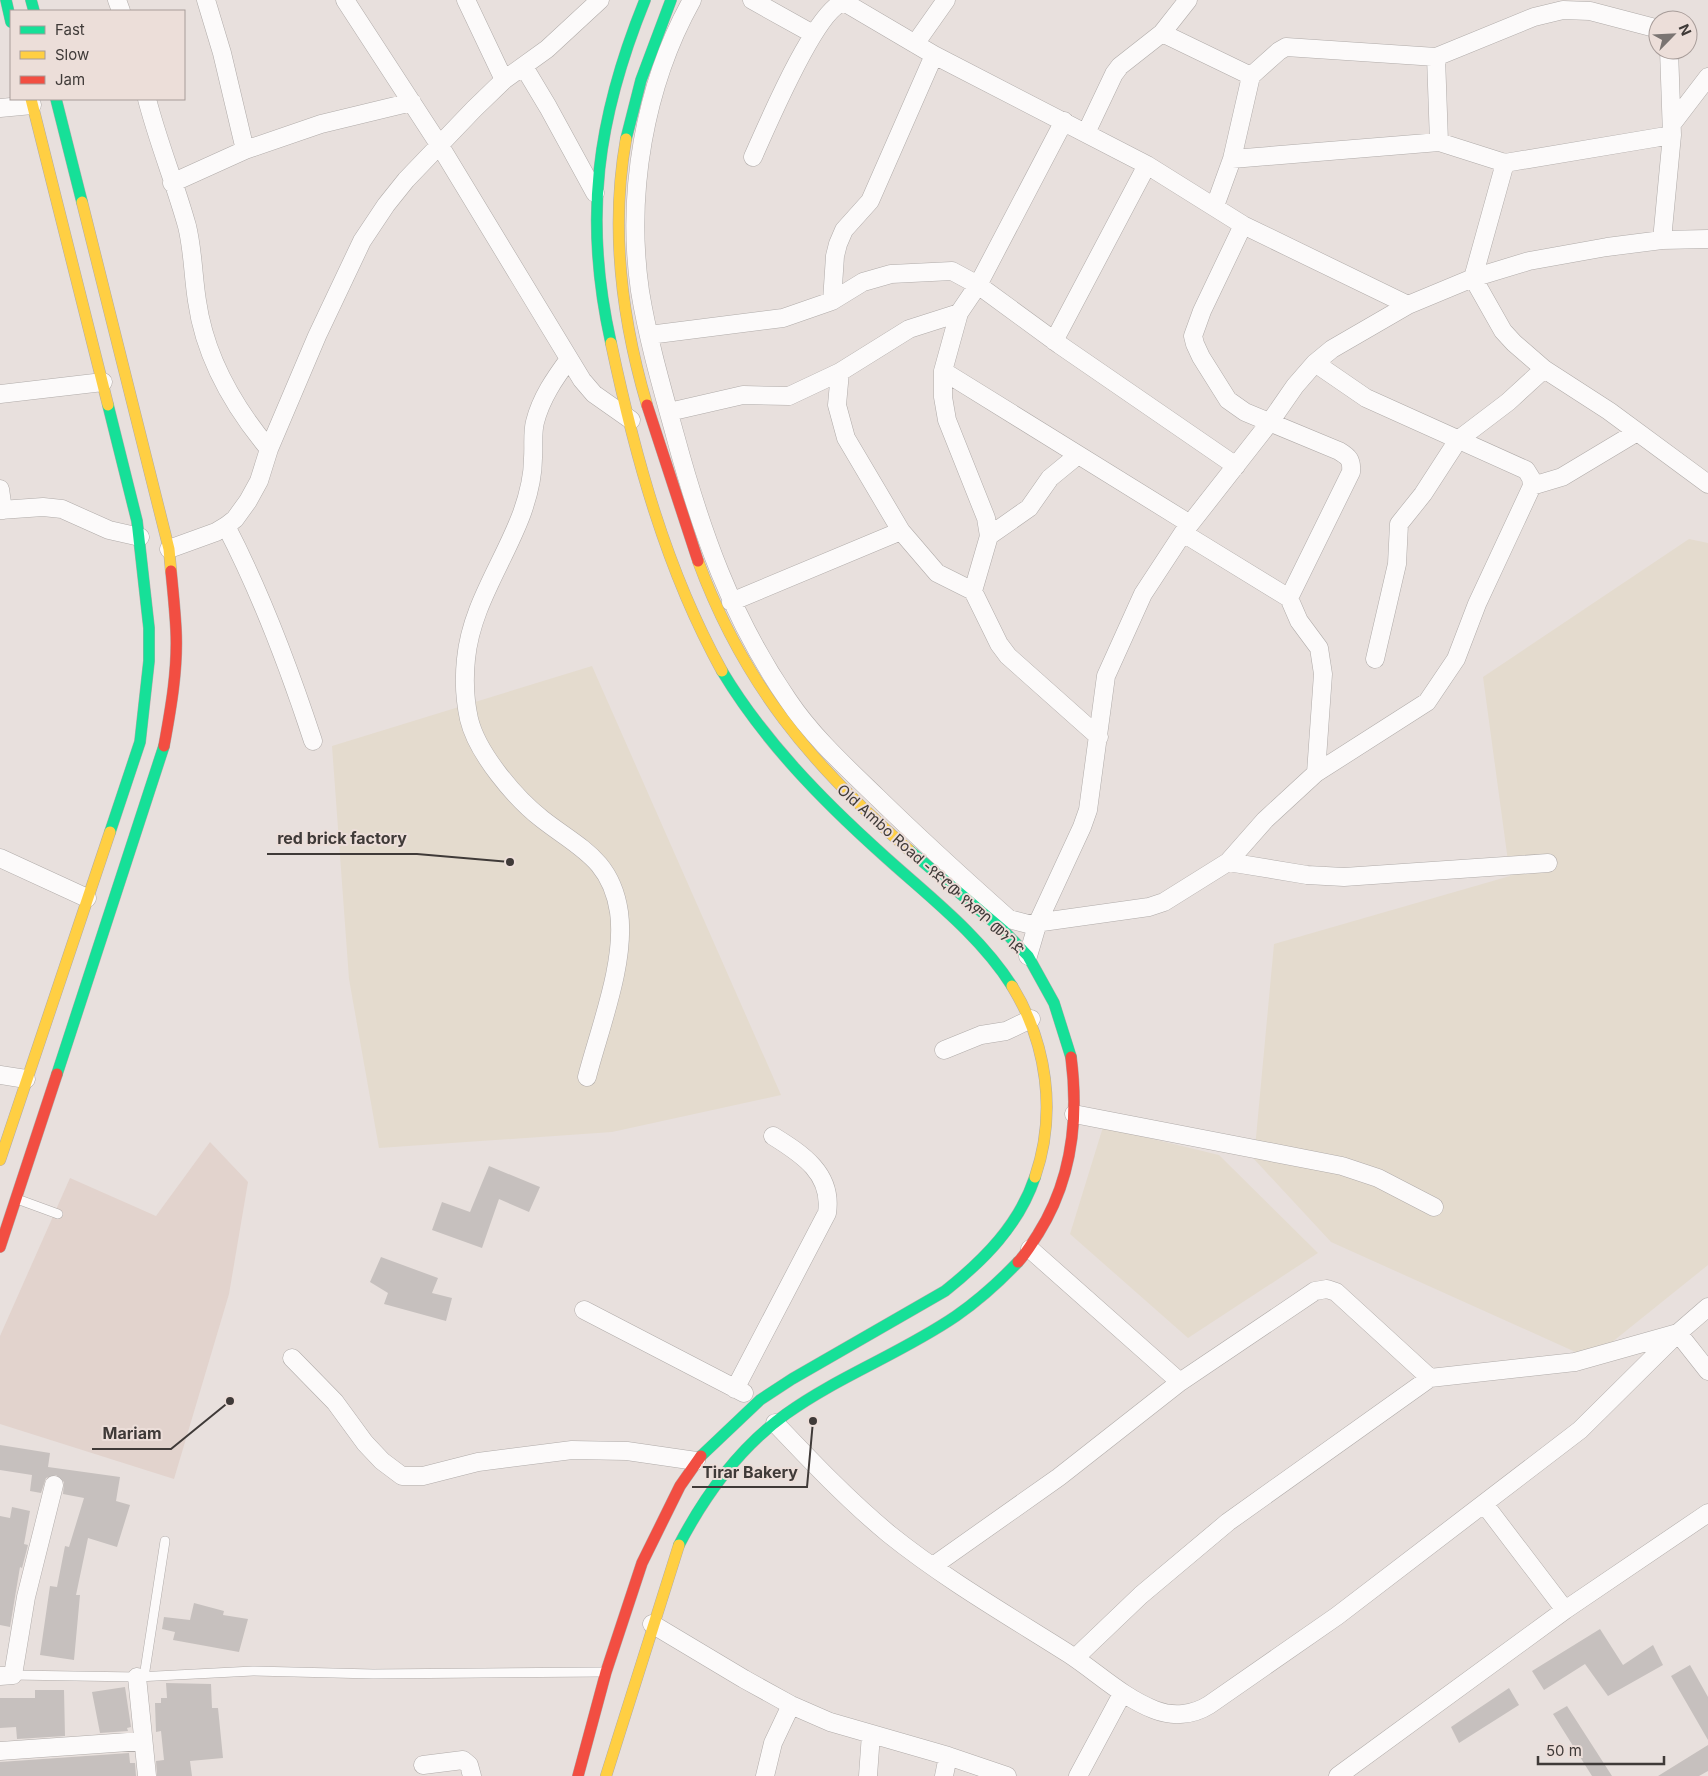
<svg xmlns="http://www.w3.org/2000/svg" width="1708" height="1776" font-family="Inter,'Noto Sans Ethiopic',sans-serif">
<rect width="100%" height="100%" fill="#e8e0dd"/>
<!-- built -->
<path fill="#e2d3cd" d="M210,1142l38,40 -19,112 -55,185 -174,-55v-88l70,-158 86,38z"/>
<!-- industrial -->
<path fill="#e4dbce" d="M1689,539l19,4v722l-117,94 -260,-117 -77,-83 20,-215 236,-68 -27,-199z
M592,666l189,429 -169,37 -233,16 -30,-169 -17,-233z
M1103,1127l116,28 99,98 -130,85 -118,-104z"/>
<!-- building -->
<path fill="#c6c0be" d="M489,1166l51,21 -11,25 -30,-13 -17,49 -50,-18 10,-28 28,10z
M381,1257l57,21 -6,15 20,5 -6,23 -62,-17 4,-11 -18,-11z
M0,1445l50,8 -2,14 72,10 -4,24 14,4 -13,42 -29,-9 -12,57h4l-6,65 -34,-5 10,-69 7,1 8,-41 4,1 15,-49 -21,-4 1,-12 -8,-7 -10,3 -5,15 -11,-2 2,-16 -32,-5z
M12,1507l18,4 -6,33 4,1 -6,23 -2,-1 -10,60 -10,-2v-109l10,2z
M194,1603l30,8 -1,4 25,4 -9,33 -66,-12 2,-8 -13,-3 2,-12 26,3z
M1600,1629l23,36 30,-20 10,20 -55,31 -23,-32 -41,26 -12,-19z
M1690,1665l18,32v43l-37,-64z
M166,1683l45,1 1,24h6l5,50 -33,3 2,15h-35l-1,-15 8,-1 -3,-29 -5,1 -1,-29h6v-5h6z
M125,1687l6,40 -4,1 1,3 -28,2 -8,-41z
M1509,1688l10,17 -60,38 -8,-16z
M35,1690h29l1,46 -48,3 -1,-12 -16,1v-30h35z
M1567,1706l45,70h-20l-39,-62z
M1708,1745v26l-9,5h-41z
M129,1753l1,10h5l1,13h-136v-14z"/>
<g fill="none" stroke-linecap="round" stroke-linejoin="round">
<defs>
<path id="lane" d="M17,1199l41,15
M13,1675l124,2 116,-6 120,3 229,-2
M144,1677l21,-136"/>
<path id="street" d="M117,0l4,11
M206,0l16,53 23,97
M345,0l95,146 142,234 12,14 37,26
M466,0l38,80
M692,0c-48,86 -66,194 -52,291 8,49 22,97 35,144 26,96 56,182 113,265 24,36 58,67 89,97 43,42 87,82 132,122l19,5 121,-17 15,-5 64,-40 37,-42 51,-47 7,-99 -4,-26 -20,-27 -10,-23 -106,-65
M752,0l61,34
M1162,33l89,43 -19,83 -17,47
M915,44l31,-44
M1436,57l3,85
M524,67l24,40 47,86
M1251,76l28,-25 7,-4 150,10 98,-40 29,-7 27,1 65,17 3,3
M147,99c11,43 28,84 40,127 6,24 6,50 10,75 8,57 36,105 72,148
M0,108l32,-3
M1672,124l36,-47
M1086,133l28,-59 6,-8 42,-33 26,-33
M753,157c13,-29 63,-148 91,-155l90,53 213,110 96,60 165,80
M1232,159l207,-17 66,21 167,-28
M1505,163l-32,115 30,53 11,12 30,26 65,42 99,73
M172,183l73,-33 76,-26 91,-22
M1243,225l-41,86 -9,25 2,8 6,13 27,43 17,12 94,39c10,6 13,9 12,21l-62,126
M1662,240l10,-105 -3,-85
M832,301l3,-45 3,-12 6,-14 26,-29 64,-146
M649,335l134,-17 49,-17 31,-19 28,-8 61,-3 26,14 82,60 176,121
M1054,341l93,-176
M569,359c-14,19 -28,39 -34,63 -3,11 -1,25 -2,36 0,18 -5,38 -11,55 -18,49 -51,93 -56,146 -2,19 -1,42 3,60 8,34 46,79 73,100 37,29 69,40 77,93 7,50 -19,115 -32,165
M1315,363l51,35 160,72 5,8 1,8 -55,118 -21,55 -29,43 -111,71
M943,371l247,153
M840,372l-3,33 9,33 55,93 36,42 36,18 26,53 9,12 91,81
M0,394l103,-12
M669,412l74,-17 46,1 51,-24 69,-43 50,-16
M1532,486l30,-9 75,-45
M0,489l3,21
M0,510l43,-3 19,2 47,21 31,7
M226,526c36,69 63,142 87,215
M989,536l40,-28 21,-30 28,-23
M169,549l47,-17 10,-6 9,-7 13,-18 11,-20 10,-32 48,-113 45,-95 24,-36 20,-25 68,-71 30,-29 43,-31 53,-49
M973,591l16,-55 -3,-18 -39,-98 -4,-23v-26l16,-58 19,-28 86,-164
M731,602l170,-71
M1375,659l22,-95 2,-40 24,-30 35,-54 50,-38 36,-33
M0,858l87,40
M1228,862l79,13 37,2 204,-14
M1028,956l10,-34 44,-95 6,-17 18,-134 37,-82 40,-61 87,-111 25,-36 20,-23 17,-14 76,-44 65,-27 56,-17 78,-14 55,-7 46,-1
M944,1050l37,-15 25,-4 25,-12
M0,1075l26,4
M1074,1114l268,52 36,12 56,29
M1030,1249l150,133
M584,1310l160,83
M292,1358l43,44 30,41 17,18 20,15h21l55,-14 94,-12 55,1 69,10
M735,1389l92,-176c6,-39 -25,-59 -54,-77
M775,1423c36,38 73,77 114,111 56,45 120,82 180,120 29,19 53,43 86,56 18,7 38,5 54,-5l128,-89 243,-186 98,-97 30,-26
M1485,1505l80,105
M933,1566l126,-89 121,-95 135,-91 12,-2 9,3 94,86 145,-16 103,-29 30,38
M652,1624l92,55 47,26 39,17 118,34 59,20
M1075,1658l66,-63 87,-73 202,-144
M0,1676l13,-1 13,-78 28,-112
M137,1677l10,99
M0,1751l142,-10
M423,1765l40,-5 6,5 3,11
M765,1776l8,-33 18,-38
M868,1776l3,-42
M944,1776l4,-20
M1078,1776l44,-82
M1338,1776l227,-166 143,-97"/>
<path id="fast" d="M6,0l5,22
M31,0l3,11
M56,99l26,103
M626,139l15,-59 30,-80
M611,343c-28,-125 -14,-225 34,-343
M108,405l29,116 12,107v33l-9,81 -30,90
M722,671c42,70 100,129 160,183 45,41 97,80 130,132
M909,850l95,81 24,25 26,47 17,54
M57,1074l107,-328
M701,1456l59,-56 32,-21 153,-88c39,-31 74,-66 90,-114
M679,1545c26,-50 60,-97 107,-131 53,-38 116,-61 170,-98 23,-16 43,-34 62,-54"/>
<path id="slow" d="M31,99l77,306
M626,139c-16,90 -5,178 21,266
M82,202l87,347 2,22
M611,343c24,113 55,227 111,328
M698,561c45,122 113,204 211,289
M1012,986c35,57 45,127 23,191
M0,1160l110,-328
M606,1776l73,-231"/>
<path id="jam" d="M647,405l51,156
M164,746c7,-38 14,-78 12,-116 -1,-20 -3,-39 -5,-59
M0,1247l57,-173
M1018,1262c8,-8 14,-19 20,-28 34,-54 41,-115 33,-177
M578,1776l28,-104 36,-109 38,-77 21,-30"/>
</defs>
<!-- lane casing -->
<use href="#lane" stroke="#b0aba9" stroke-width="10"/>
<!-- street casing -->
<use href="#street" stroke="#b0aba9" stroke-width="19"/>
<!-- fast casing -->
<use href="#fast" stroke="#b0aba9" stroke-width="12"/>
<!-- slow casing -->
<use href="#slow" stroke="#b0aba9" stroke-width="12"/>
<!-- jam casing -->
<use href="#jam" stroke="#b0aba9" stroke-width="12"/>
<!-- lane -->
<use href="#lane" stroke="#fcfafa" stroke-width="9"/>
<!-- street -->
<use href="#street" stroke="#fcfafa" stroke-width="18"/>
<!-- fast -->
<use href="#fast" stroke="#16e098" stroke-width="11"/>
<!-- slow -->
<use href="#slow" stroke="#ffcf43" stroke-width="11"/>
<!-- jam -->
<use href="#jam" stroke="#f24e42" stroke-width="11"/>
</g>
<g text-anchor="middle" dominant-baseline="central" stroke-width="4" stroke-linejoin="round" paint-order="stroke">
<!-- street labels -->
<g font-size="15" fill="#3f3a38" stroke="#ecded9">
<text transform="translate(931 869) rotate(42)">Old Ambo Road -የድሮው የአምቦ መንገድ</text>
</g>
</g>
<!-- callouts -->
<path fill="none" stroke="#3f3a38" stroke-width="2" d="M510 862L417 854H267M230 1401L171 1449H92M813 1421L807 1487H692"/>
<g fill="#3f3a38" stroke="#ecded9" stroke-width="2">
<circle cx="510" cy="862" r="5"/>
<circle cx="230" cy="1401" r="5"/>
<circle cx="813" cy="1421" r="5"/>
</g>
<g font-size="16" text-anchor="middle" font-weight="bold" fill="#3f3a38" stroke="#ecded9" stroke-width="4" stroke-linejoin="round" paint-order="stroke">
<text x="342" y="844">red brick factory</text>
<text x="132" y="1439">Mariam</text>
<text x="750" y="1478">Tirar Bakery</text>
</g>
<!-- legend -->
<rect x="10" y="10" width="175" height="90" fill="#ecded9" stroke="#a79c99"/>
<rect x="20" y="26" width="25" height="8" fill="#16e098" stroke="#a79c99"/>
<text x="55" y="35" font-size="15" fill="#3f3a38">Fast</text>
<rect x="20" y="51" width="25" height="8" fill="#ffcf43" stroke="#a79c99"/>
<text x="55" y="60" font-size="15" fill="#3f3a38">Slow</text>
<rect x="20" y="76" width="25" height="8" fill="#f24e42" stroke="#a79c99"/>
<text x="55" y="85" font-size="15" fill="#3f3a38">Jam</text>
<!-- north arrow -->
<g transform="translate(1673 35) rotate(66)"><circle r="24" fill="#ecded9" stroke="#a79c99"/>
<path d="M0-4L9 19L0 12L-9 19Z" fill="#7a7472"/>
<text y="-8" font-size="14" font-weight="bold" text-anchor="middle" fill="#3f3a38">N</text>
</g>
<!-- scale -->
<path d="M1538 1756v8h126v-8" fill="none" stroke="#3f3a38" stroke-width="2.5"/>
<text x="1546" y="1756" font-size="15" fill="#3f3a38" stroke="#ecded9" stroke-width="4" paint-order="stroke">50 m</text>
</svg>
